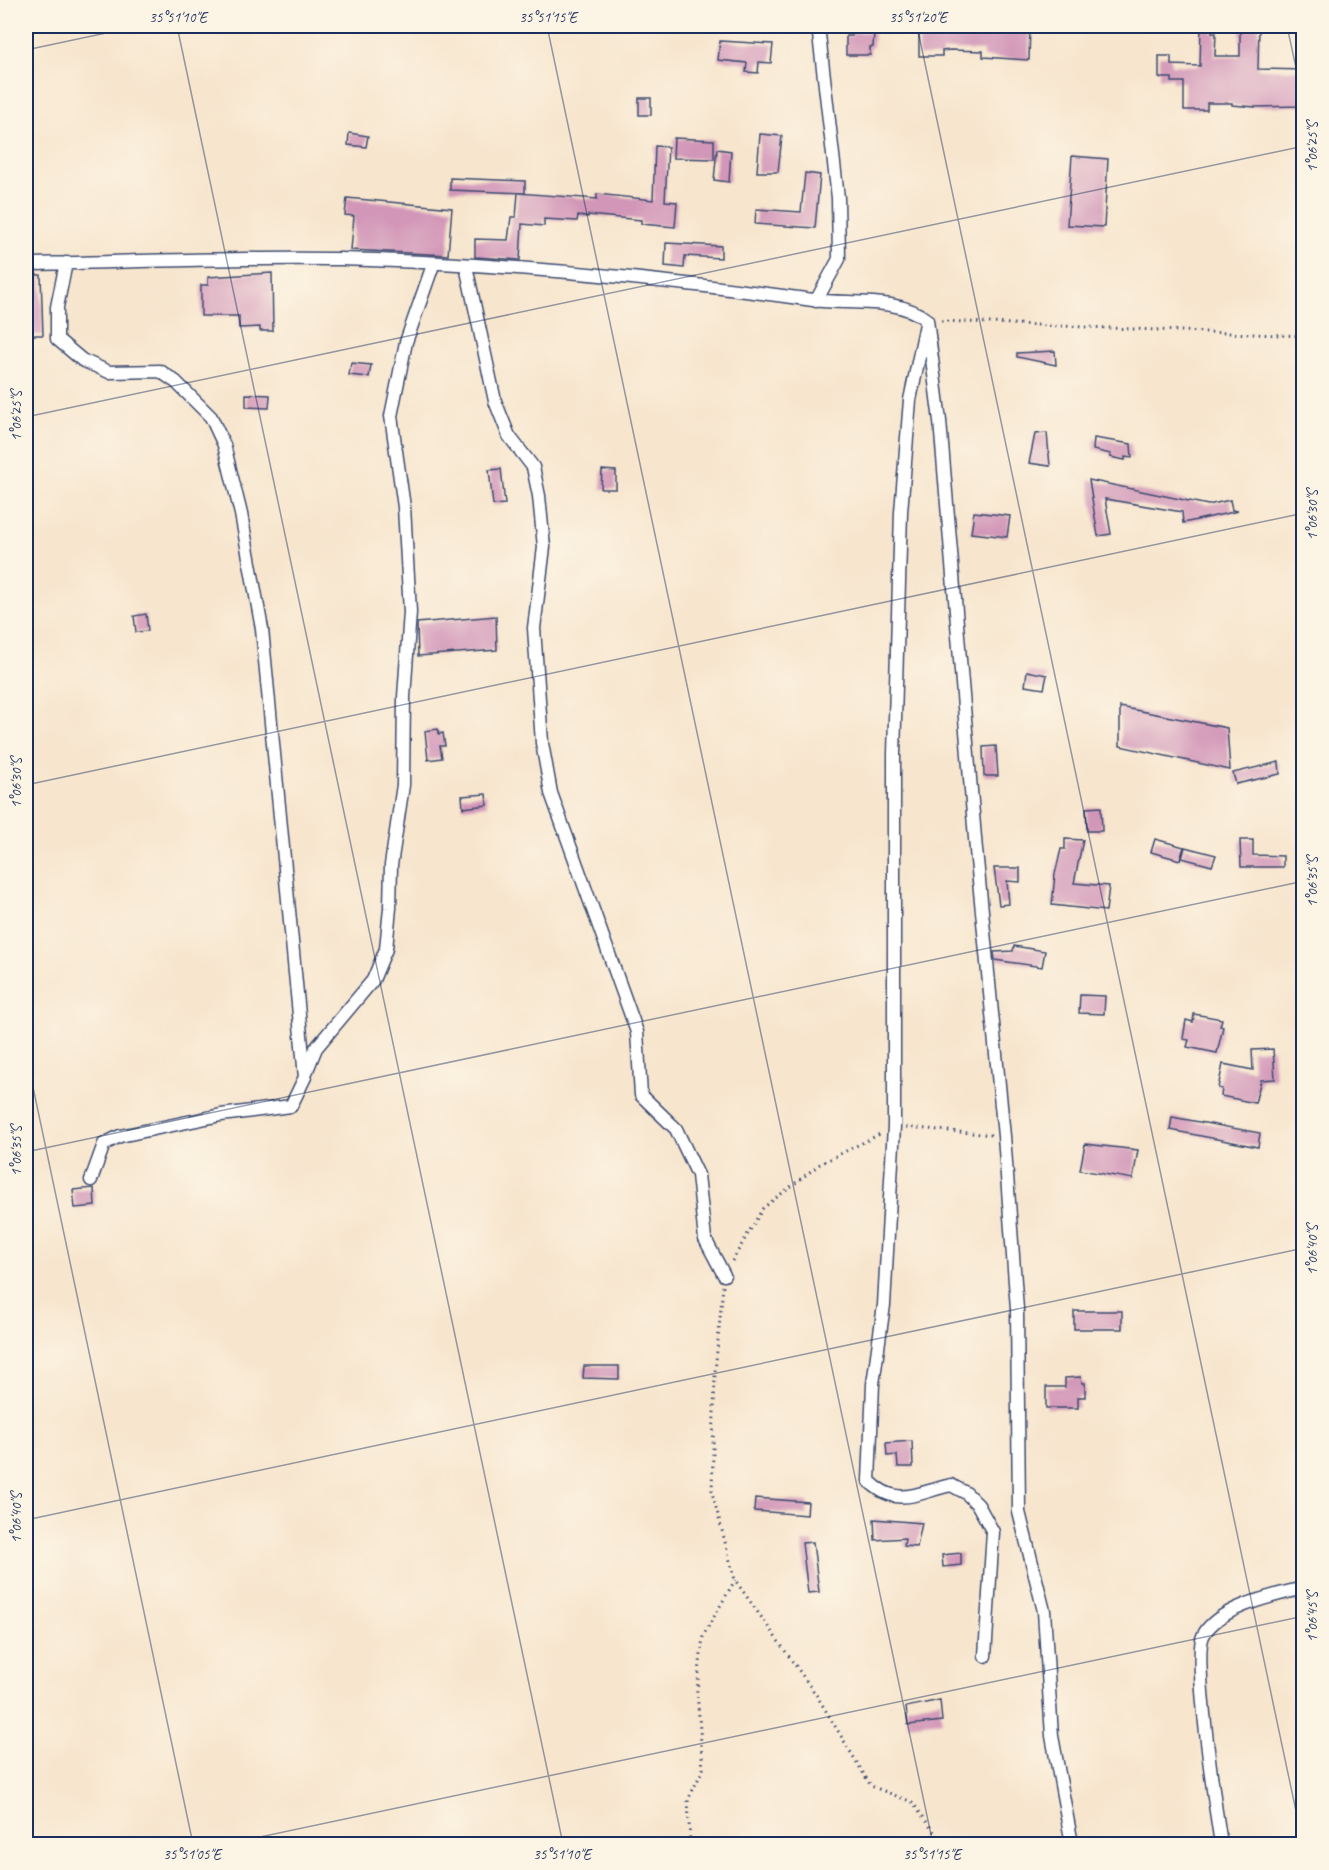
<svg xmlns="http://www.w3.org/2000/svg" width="1329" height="1870" font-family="Caveat,sans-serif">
<rect width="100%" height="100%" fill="#fcf5e5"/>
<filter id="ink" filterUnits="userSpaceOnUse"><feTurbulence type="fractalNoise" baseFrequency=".0167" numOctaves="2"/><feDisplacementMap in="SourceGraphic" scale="12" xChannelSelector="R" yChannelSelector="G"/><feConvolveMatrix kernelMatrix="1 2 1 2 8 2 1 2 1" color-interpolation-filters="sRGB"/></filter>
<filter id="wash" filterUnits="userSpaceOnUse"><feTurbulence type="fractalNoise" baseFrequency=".008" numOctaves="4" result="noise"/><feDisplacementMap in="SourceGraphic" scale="24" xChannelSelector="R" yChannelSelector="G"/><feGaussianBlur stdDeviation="1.35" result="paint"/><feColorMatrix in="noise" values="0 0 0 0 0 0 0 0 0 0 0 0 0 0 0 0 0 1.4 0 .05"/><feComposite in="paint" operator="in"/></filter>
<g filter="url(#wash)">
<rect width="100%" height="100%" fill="#f7e5cd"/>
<g id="blocks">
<!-- building -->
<path fill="#d296b8" d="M927,26l88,2 1,-2h14l-1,34 -46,-3v-6l-33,-1 -8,1v5h-23v-26h8z
M1201,26h11v7h4l-1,23h25v-30h19l-1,43 46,1v36l-49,1 -23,-2v-2h-25v7h-23v-28h-12v-4h-13v-22h12v9l29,1z
M852,32h22l-1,15h-3v8h-24v-19h6z
M720,41l53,3 -2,19 -12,-1 -1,11 -12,-1 1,-9 -29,-3z
M639,98h12v17h-12z
M349,133l19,3 -2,11 -18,-2z
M760,134l22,2 -4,36h-21z
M674,138l40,2v19l-41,-1z
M655,146l13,1 -3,54 12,1 -2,25 -34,-3v-4l-53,-5v2l-10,-1 -1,5 -33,-2v7l-22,-2 -2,36 -45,-3v-18l33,1 3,-23h5l2,-24 79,6v-5l56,6z
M717,149l14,2 -2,31 -15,-2z
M1072,156l36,3 -4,68 -37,-2z
M805,173l15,2 -5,53 -60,-4 1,-15 45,3z
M450,178l75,3v12l-75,-3z
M347,198l105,10 -4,47 -97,-5 3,-34 -9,-1z
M666,243l55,3v12l-36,-2 -1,12 -19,-2z
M272,273l1,58h-13v-4l-21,1v-12h-38v-31h7v-8z
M29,275h12l2,60h-12z
M1055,351l1,14 -39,-8v-4z
M351,363l20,2 -2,12 -20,-2z
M246,394l24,1 -1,13 -23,-1z
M1047,433l3,33 -21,-3 6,-29z
M1094,438l37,6 1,14 -7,-1v3l-15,-3 1,-3 -18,-4z
M501,469l4,35 -12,1 -4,-35z
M602,470l14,1v18h-15z
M1089,480l119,25 22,-5 2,10 6,1 -55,12 -1,-11 -77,-13 6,35 -13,2z
M974,512l36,4 -3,21 -36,-4z
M146,614l2,17 -12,1 -2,-16z
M496,616l1,34 -79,6 -1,-33z
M1027,671l20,4 -3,14 -19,-3z
M1120,707l107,21 3,42 -110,-24z
M438,729l1,5 4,-1 2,13h-5l2,12 -14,2 -3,-29z
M996,746l2,30h-14l-1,-29z
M1279,762l1,12 -44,10 -3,-11z
M486,794l1,11 -24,3 -1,-12z
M1101,807l1,24h-15l-1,-23z
M1065,839l18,1 -9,43 35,3 -3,25 -54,-6 3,-31 6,-25h4z
M1155,839l29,8 -4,13 -29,-8z
M1240,840h13v15l30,1v11h-42z
M1185,847l31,8 -4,11 -30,-8z
M994,868h26v14l-13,-1 2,23 -10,1z
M1014,946l31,5 -3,16 -47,-7 -1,-8 19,-1z
M1080,995l25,1 -1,18 -25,-1z
M1194,1014l28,5 -2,7 3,1 -6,26 -30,-6 2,-7 -6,-1 3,-19 7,2z
M1273,1049l2,30 -14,1 -6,23 -34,-7 1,-7 -4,-1 5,-24 30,6 -1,-20z
M1172,1117l88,16 -2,14 -88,-17z
M1085,1144l53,6 -5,29 -53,-9z
M94,1188l1,18 -20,2 -2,-18z
M1074,1311h48v18h-48z
M584,1366h35v13l-36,-1z
M1081,1377l1,6h3v14h-7v11h-32v-21h19v-9z
M912,1441l1,26h-15l-1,-12 -10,1 -1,-13z
M755,1498l53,4 -1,13 -53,-4z
M874,1519l48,4 -5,24 -13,-1 1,-8 -30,2z
M813,1542l6,50 -11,1 -6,-50z
M961,1553v12l-18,2 -1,-12z
M940,1700l2,21 -34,4 -2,-18z"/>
</g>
</g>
<g filter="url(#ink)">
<use href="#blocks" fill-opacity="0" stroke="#3c4a6f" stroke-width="1.5"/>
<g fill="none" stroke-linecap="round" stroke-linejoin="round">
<defs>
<path id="minor" d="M66,263l-9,44v32l25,21 27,12 51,-1 16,11 35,35 13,28 17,69 21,115 43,448 -14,29 -70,9 -101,21 -16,8 -13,36
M26,264c104,-2 210,-7 314,-5 158,4 316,19 473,41 37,5 84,-4 114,20l13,101 36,429 28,286 13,173 2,203 25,99 8,125 20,108
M466,266l29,135 14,35 24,31 6,29 5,51 -10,81 8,115 9,50 86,239 4,63 35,34 22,46 7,64 19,36
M816,301l23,-42 -1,-61 -20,-172
M926,324l-16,76 -9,112 -7,242v372l-10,179 -11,79 -4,97c29,28 49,11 82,4l15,8 12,12 15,27 -8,124
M305,1075l11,-27 57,-68 13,-31 4,-41 1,-43 12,-80 1,-88 6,-85 -6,-105 -13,-91 15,-74 27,-77
M1221,1844c-5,-31 -28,-187 -18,-208 14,-29 72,-41 101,-48"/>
</defs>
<!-- minor casing -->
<use href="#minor" stroke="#3c4a6f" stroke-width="15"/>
<!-- path -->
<path stroke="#3c4a6f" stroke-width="3" stroke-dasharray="1.5 4.5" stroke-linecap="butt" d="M941,321l363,15
M906,1127l86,8
M732,1261l31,-53 57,-44 60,-30
M723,1286l-8,86 -3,120 23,88 82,116 54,90 41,16 31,42
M690,1844l-2,-44 15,-31 -6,-78 6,-55 32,-56"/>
<!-- minor -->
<use href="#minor" stroke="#fff" stroke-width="12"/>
</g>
</g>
<!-- ticks -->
<path fill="none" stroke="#1b2f5e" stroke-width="1.5" stroke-opacity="0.45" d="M177,26l386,1818M547,26l386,1818M917,26l386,1818M1287,26l17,79M26,50l113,-24M26,417l1278,-271M26,785l1278,-272M26,1054l167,790M26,1152l1278,-271M26,1520l1278,-272M227,1844l1077,-228"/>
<!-- margin -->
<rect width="1329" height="1870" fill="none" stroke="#fcf5e5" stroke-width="66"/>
<rect x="33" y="33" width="1263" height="1804" fill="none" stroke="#1b2f5e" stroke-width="2"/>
<g font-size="15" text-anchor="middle" fill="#1b2f5e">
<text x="178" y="22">35°51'10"E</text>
<text x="548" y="22">35°51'15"E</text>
<text x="918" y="22">35°51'20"E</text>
<text transform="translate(1312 147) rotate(-90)" y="5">1°06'25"S</text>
<text transform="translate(16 416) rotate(-90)" y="5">1°06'25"S</text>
<text transform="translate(1312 515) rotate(-90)" y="5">1°06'30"S</text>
<text transform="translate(16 783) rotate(-90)" y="5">1°06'30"S</text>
<text transform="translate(1312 882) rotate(-90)" y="5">1°06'35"S</text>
<text transform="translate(16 1151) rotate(-90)" y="5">1°06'35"S</text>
<text transform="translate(1312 1250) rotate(-90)" y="5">1°06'40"S</text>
<text transform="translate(16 1518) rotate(-90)" y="5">1°06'40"S</text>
<text transform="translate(1312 1617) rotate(-90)" y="5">1°06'45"S</text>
<text x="192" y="1859">35°51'05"E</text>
<text x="562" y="1859">35°51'10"E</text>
<text x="932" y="1859">35°51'15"E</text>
</g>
</svg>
